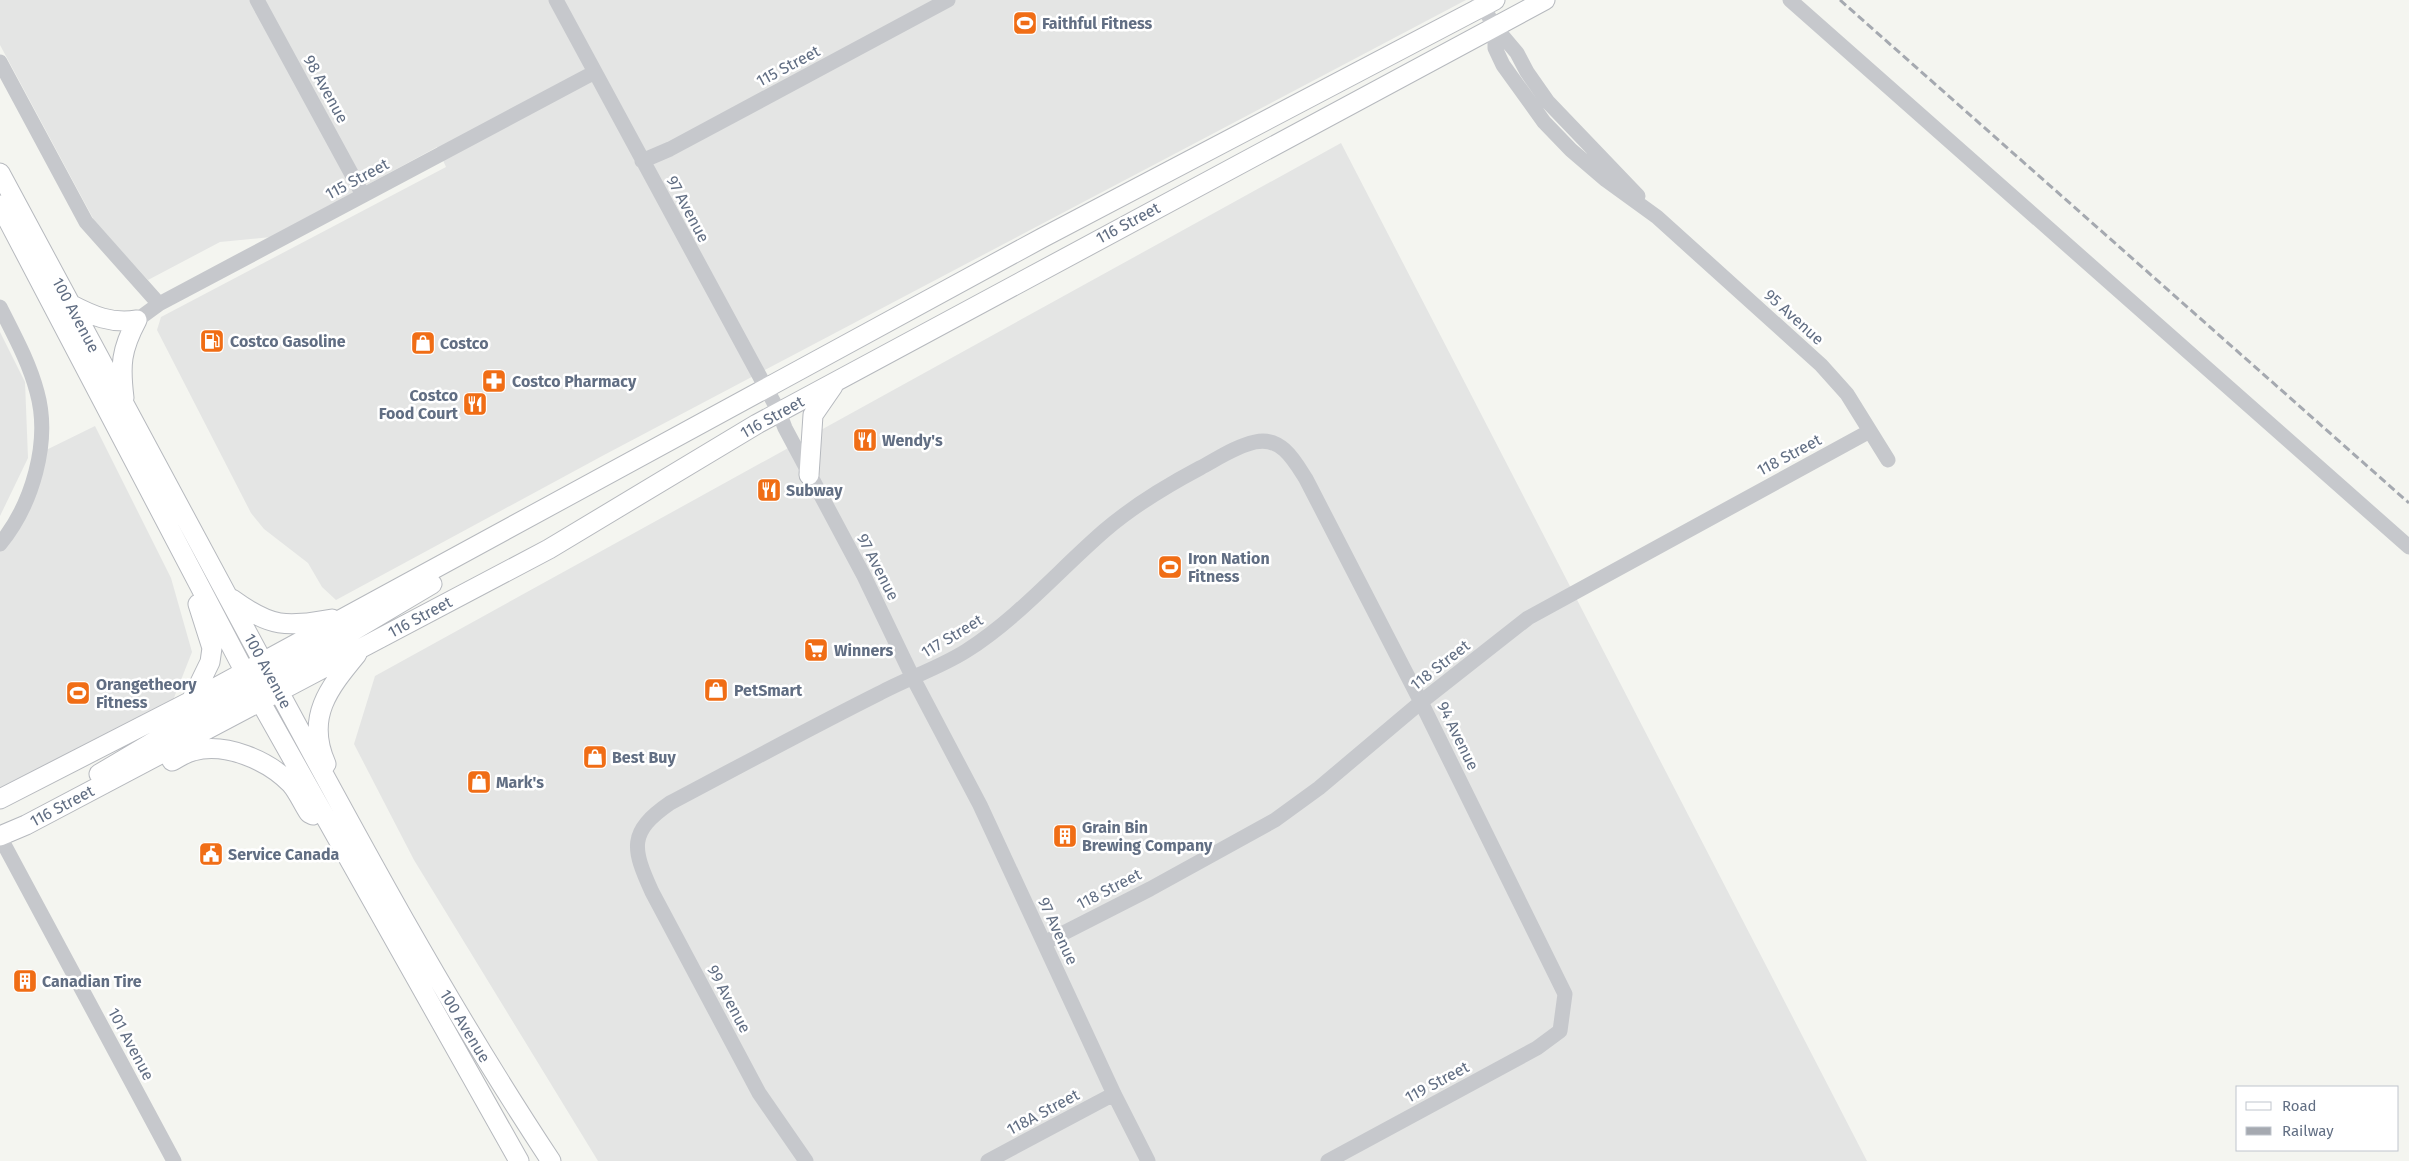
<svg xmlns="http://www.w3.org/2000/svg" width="2409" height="1161" font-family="'Fira Sans',sans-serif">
<rect width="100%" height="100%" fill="#f4f5f0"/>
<!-- built -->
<path fill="#e4e5e4" d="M0,0h1466l-862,455 -268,145 -14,-13 -14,-24 -44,-34 -13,-16 -94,-183 4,-13 285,-150 -9,-20 -166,90 -51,5 -72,38 -53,-58 -95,-177z
M1341,143l526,1018h-1269l-184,-301 -60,-116 21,-68z
M0,332l25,50 3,76 -28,58z
M95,426l76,152 21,74 -24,61 -168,86v-255l38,-90z"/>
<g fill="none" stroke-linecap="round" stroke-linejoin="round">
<defs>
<path id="major" d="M0,173c87,164 177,327 264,491 91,169 181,337 287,497
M0,205l260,496 259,460
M70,304c23,12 41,20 67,16
M124,398c-4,-33 -3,-48 13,-78
M809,475l4,-60 20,-29
M232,599c40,29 53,28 100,20
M266,689l6,-10 160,-95
M191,701l19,-39 2,-14 -14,-44
M172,761c6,-3 13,-8 21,-10 32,-9 75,9 98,33 7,8 12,20 18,29l4,2
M326,764c-21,-47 3,-76 31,-110
M99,774l110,-65 43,-22 4,-11
M0,799l191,-98 851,-463 453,-238
M0,836l26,-11 523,-276 208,-125 788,-424"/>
</defs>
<!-- major casing -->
<use href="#major" stroke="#b6b9be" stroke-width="21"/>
<!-- minor -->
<path stroke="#c6c8cc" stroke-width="15" d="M257,0l106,195
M556,0l223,412 6,16 79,148 49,102 67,127 134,289 34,67
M1479,0l16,27 22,26 10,19 21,30 90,94
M1790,0l619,547
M1495,27v21l8,17 41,57 27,28 35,30 51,37 164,148 26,29 41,66
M0,62l86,160 73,82
M642,161l28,-12 278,-149
M0,307c14,28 29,55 37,85 14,50 -5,113 -37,152
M137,320l22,-16 436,-232
M0,837l174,324
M1044,943l106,-54 125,-69 44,-32 102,-86 107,-84 342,-187
M806,1161l-47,-68 -107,-201c-20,-44 -24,-60 18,-89 70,-37 140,-75 210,-110 28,-15 59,-25 86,-42 52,-33 92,-80 138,-120 29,-25 62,-45 96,-63 17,-9 36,-22 55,-26 26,-6 39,18 51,37l115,223 144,292 -5,37 -23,17 -209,113
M988,1161l126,-67"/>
<!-- major -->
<use href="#major" stroke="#fff" stroke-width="19"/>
<!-- rail -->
<path stroke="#a5a9b0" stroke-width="3" stroke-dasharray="8 4" stroke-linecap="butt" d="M1840,0l569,503"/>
</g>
<!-- icons -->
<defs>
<symbol id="stadium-square" viewBox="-11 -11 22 22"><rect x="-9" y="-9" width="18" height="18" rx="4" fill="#f06d15" stroke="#fff"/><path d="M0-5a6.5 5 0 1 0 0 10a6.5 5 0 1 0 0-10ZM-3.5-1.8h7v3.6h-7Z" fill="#fff"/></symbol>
<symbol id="fuel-square" viewBox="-11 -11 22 22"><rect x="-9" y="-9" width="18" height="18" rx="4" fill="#f06d15" stroke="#fff"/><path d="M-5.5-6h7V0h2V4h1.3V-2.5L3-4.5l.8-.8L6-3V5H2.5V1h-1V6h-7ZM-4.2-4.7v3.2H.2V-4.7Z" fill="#fff"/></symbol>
<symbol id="shop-square" viewBox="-11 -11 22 22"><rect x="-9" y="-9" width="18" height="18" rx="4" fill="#f06d15" stroke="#fff"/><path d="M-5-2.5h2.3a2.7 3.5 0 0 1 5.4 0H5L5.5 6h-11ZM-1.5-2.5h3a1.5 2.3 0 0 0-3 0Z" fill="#fff"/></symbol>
<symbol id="pharmacy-square" viewBox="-11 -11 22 22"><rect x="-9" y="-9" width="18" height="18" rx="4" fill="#f06d15" stroke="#fff"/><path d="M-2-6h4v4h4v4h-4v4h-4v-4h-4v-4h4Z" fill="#fff"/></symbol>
<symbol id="restaurant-square" viewBox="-11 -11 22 22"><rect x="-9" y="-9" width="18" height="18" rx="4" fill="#f06d15" stroke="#fff"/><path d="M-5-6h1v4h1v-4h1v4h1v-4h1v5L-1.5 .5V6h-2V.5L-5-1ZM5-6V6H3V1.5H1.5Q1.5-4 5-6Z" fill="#fff"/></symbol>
<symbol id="supermarket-square" viewBox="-11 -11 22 22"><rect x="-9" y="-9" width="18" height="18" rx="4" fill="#f06d15" stroke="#fff"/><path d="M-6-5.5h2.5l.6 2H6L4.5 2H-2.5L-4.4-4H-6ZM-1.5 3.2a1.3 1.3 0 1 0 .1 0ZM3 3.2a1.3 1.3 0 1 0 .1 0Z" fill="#fff"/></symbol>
<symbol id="building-square" viewBox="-11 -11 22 22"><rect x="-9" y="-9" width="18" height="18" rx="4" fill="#f06d15" stroke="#fff"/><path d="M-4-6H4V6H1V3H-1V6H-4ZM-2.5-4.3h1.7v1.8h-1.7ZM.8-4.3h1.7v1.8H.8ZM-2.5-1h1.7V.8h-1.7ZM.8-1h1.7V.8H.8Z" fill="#fff"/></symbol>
<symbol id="civic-square" viewBox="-11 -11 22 22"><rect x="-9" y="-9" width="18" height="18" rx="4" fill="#f06d15" stroke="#fff"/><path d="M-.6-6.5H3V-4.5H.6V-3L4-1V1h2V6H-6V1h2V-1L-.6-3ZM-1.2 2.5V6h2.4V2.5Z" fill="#fff"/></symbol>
</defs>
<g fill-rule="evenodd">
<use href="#stadium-square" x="1011" y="9" width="28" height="28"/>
<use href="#fuel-square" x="198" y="327" width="28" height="28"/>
<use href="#shop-square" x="409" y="329" width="28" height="28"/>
<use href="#pharmacy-square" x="480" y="367" width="28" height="28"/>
<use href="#restaurant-square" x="461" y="390" width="28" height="28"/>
<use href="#restaurant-square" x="851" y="426" width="28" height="28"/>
<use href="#restaurant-square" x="755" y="476" width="28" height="28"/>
<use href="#stadium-square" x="1156" y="553" width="28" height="28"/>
<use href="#supermarket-square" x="802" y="636" width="28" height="28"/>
<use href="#shop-square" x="702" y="676" width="28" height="28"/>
<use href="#stadium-square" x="64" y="679" width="28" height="28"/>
<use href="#shop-square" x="581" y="743" width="28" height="28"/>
<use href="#shop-square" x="465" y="768" width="28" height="28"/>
<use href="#building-square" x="1051" y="822" width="28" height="28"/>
<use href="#civic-square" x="197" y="840" width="28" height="28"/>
<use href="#building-square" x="11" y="967" width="28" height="28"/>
</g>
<g text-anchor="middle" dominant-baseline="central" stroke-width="5" stroke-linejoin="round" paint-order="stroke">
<!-- poi labels -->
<g font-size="16" font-weight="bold" fill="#616e83" stroke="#fff" text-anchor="start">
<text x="1042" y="23">Faithful Fitness</text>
<text x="230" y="341">Costco Gasoline</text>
<text x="440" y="343">Costco</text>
<text x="512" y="381">Costco Pharmacy</text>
<text x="458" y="395" text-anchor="end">Costco<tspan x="458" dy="18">Food Court</tspan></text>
<text x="882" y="440">Wendy's</text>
<text x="786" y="490">Subway</text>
<text x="1188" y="558">Iron Nation<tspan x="1188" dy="18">Fitness</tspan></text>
<text x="834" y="650">Winners</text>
<text x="96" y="684">Orangetheory<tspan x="96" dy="18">Fitness</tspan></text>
<text x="734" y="690">PetSmart</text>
<text x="612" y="757">Best Buy</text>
<text x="496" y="782">Mark's</text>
<text x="1082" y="827">Grain Bin<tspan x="1082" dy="18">Brewing Company</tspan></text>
<text x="228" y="854">Service Canada</text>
<text x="42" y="981">Canadian Tire</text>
</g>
<!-- street labels -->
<g font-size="16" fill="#616e83" stroke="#fff">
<text transform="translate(788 66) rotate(-28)">115 Street</text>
<text transform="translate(326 89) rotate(61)">98 Avenue</text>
<text transform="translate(357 179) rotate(-28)">115 Street</text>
<text transform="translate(688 209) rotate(62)">97 Avenue</text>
<text transform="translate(1128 223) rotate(-28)">116 Street</text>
<text transform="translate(76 315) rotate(62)">100 Avenue</text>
<text transform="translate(1794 317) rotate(42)">95 Avenue</text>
<text transform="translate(772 417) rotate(-29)">116 Street</text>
<text transform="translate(1789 455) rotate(-28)">118 Street</text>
<text transform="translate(878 567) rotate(63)">97 Avenue</text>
<text transform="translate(420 617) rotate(-28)">116 Street</text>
<text transform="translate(952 636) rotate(-31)">117 Street</text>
<text transform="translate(1440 665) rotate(-38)">118 Street</text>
<text transform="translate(268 671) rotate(62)">100 Avenue</text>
<text transform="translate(1458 736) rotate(64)">94 Avenue</text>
<text transform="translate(62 806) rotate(-28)">116 Street</text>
<text transform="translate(1109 889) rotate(-27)">118 Street</text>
<text transform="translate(1058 931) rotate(65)">97 Avenue</text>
<text transform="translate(729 999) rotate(62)">99 Avenue</text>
<text transform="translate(465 1026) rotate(59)">100 Avenue</text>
<text transform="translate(131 1044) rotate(62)">101 Avenue</text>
<text transform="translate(1437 1082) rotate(-28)">119 Street</text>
<text transform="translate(1043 1112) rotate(-28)">118A Street</text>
</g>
</g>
<!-- legend -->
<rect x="2236" y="1086" width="162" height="65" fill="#ffffff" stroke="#c0c5cd"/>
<rect x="2246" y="1102" width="25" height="8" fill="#ffffff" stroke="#c0c5cd"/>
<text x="2282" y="1111" font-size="15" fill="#616e83">Road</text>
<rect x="2246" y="1127" width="25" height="8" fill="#a5a9b0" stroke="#c0c5cd"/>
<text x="2282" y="1136" font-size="15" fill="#616e83">Railway</text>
</svg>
